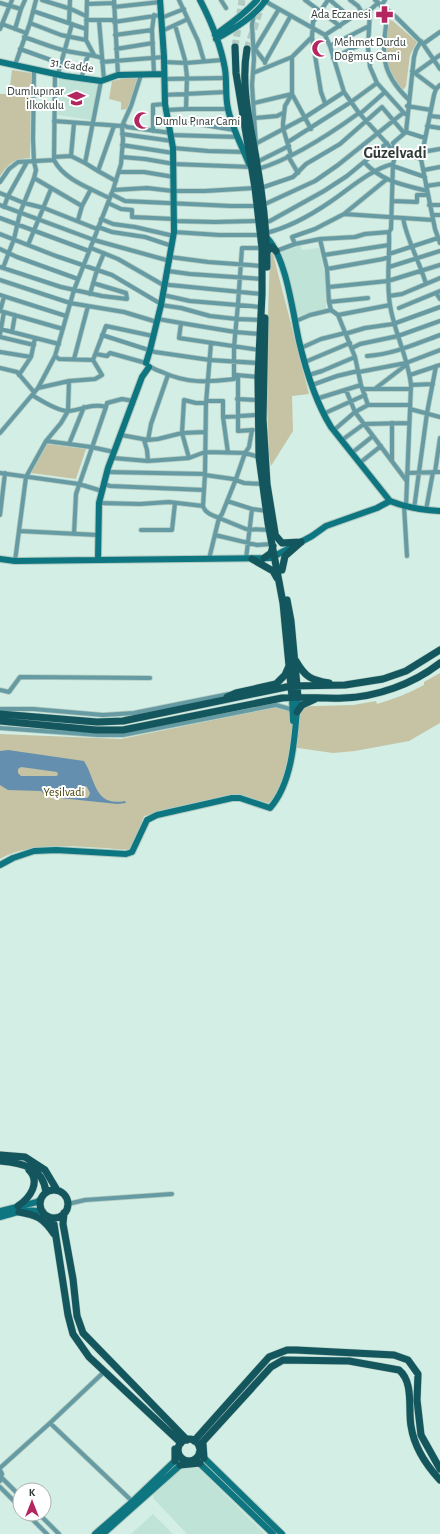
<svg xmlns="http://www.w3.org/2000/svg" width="440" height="1534" font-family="'Alegreya Sans',sans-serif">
<rect width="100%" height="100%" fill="#d3eee4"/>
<!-- built -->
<path fill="#bfe3d7" d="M59,77l40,5 -8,38 -33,-5z
M300,245l2,5 17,-2 7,33v28l-28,7 -19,-64z
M183,1467l15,1 67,66h-78l-34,-36v-5l21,-19z
M153,1514l20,20h-42z"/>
<!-- green -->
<path fill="#c5c3a4" d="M390,20l3,1 24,21 -7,13 -4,31 -2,3h-2c-20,-27 -19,-38 -12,-69z
M12,70l19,3 -1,85c-16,1 -21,5 -30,18v-82h9z
M136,76l2,3 -11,30 -6,1v-8l-12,-3 3,-18z
M272,250l37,144 -17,2 1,35 -22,35 -2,-10 -3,-75 4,-129z
M47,444l39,5 -10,30 -45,-6z
M440,673v50l-31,18 -54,10 -22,2 -42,-6 -8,32 -12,25 -32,-9 -95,21 -13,34c-38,-2 -98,-11 -131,9v-125l121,5 156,-32 76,-2 23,-4 1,3c17,-5 32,-11 47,-19v-3z"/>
<!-- water -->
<path fill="#648fae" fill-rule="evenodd" d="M8,750l76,11c12,19 10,46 41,40l1,2 -9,1 -66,-7 -6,-2 -4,-4 -33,-1 -8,-5v-34zM21,767l36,5 1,3 -2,1h-35l-3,-3v-4zM85,786l2,1 3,6 -1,3 -2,2 -36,-4 -2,-3 3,-2h27z"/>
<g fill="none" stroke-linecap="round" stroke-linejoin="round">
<!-- primary-tunnel -->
<path stroke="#b2cac1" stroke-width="7" stroke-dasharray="7 3.5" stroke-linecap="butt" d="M235,47l7,-47
M247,49l15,-45"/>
<defs>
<path id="street" d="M42,0l29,9 15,7
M87,0l-1,40 8,15
M114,0l4,75
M179,0l19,41 6,20
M221,0l5,8
M263,0l62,35 5,11 14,46 15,21 32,35 30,11
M305,0l35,26
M330,0l21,18
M350,0l8,6 5,8
M375,0l21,17 27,27 17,25
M0,3l21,6
M87,4l27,-1
M381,6l4,-6
M114,7l46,-5
M370,10l-2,38 2,19 7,16 28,31
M33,11l53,18
M388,11c-5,38 -11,58 20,88
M254,13l-2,12 2,34 -2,26 4,61
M154,15l-2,15 2,44
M161,18l23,-9
M86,20h28
M99,20l5,60
M114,22l47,-7
M30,23l31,12 25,5
M69,23l1,-23
M2,24l24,9
M175,25l10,35 2,17 -1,32
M0,29l12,-29
M15,29l6,-20 4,-9
M162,31l26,-12
M115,35l37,-5
M325,35l26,-17 19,-8 8,-7
M24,37c15,5 29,11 43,14 12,3 24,3 35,7
M312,37l9,55 4,11
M423,44l17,-12
M330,46l39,-20
M20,49l42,15 21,4
M116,49l37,-6
M333,58l35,-17
M102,62l62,-5
M164,62l22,1 36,-3
M265,62l-10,-13 24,-40
M265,63v-1l25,-45
M15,65l15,-42 6,-23
M412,71l24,18
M253,73l39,-16 20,-20 1,-15 15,-22
M415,73l25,-18
M55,74l-1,86c10,20 36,28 55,38
M58,74l14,-50
M82,78l1,-10 5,-12
M164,79l62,-1
M440,85l-4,4 -2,6 -13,64 14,70 5,14
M292,94l19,35
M164,95l62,-3
M254,103l38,-9
M407,106l24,4
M166,110l20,-1h42
M360,114l25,-22
M430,116l10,1
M255,118l22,-2 6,-3
M54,121l68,5 9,-20 10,-31
M168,122l30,2 36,6
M123,124l4,3 44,6
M427,126l13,2
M153,131v-26l12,-1
M406,132l19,6
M122,134l50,7
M171,135l67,2
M288,142l63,-40 26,-19
M257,143l47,-25 40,-26
M122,145l51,8
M173,148l35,3 36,1
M422,152l18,-3
M291,155l-8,-27v-5l2,-17 7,-12v-37
M71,156l3,-33
M288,156l10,17
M54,157l17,-1 14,7 13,8 18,10
M122,157l23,2 29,5
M257,162l32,-16
M364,162c19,20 37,22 63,29
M85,163l16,-82
M173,164l78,3
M393,166l32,11
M258,169c34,-10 72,-35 101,-56
M424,170l16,-3
M98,171l16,-45
M119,172h25l30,5
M34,178l48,28 9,-17
M0,182l9,-13 9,-7 36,-2
M426,186l14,-2
M261,188l32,-11 13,-13 34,-20 42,-37 22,26
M113,190l34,-2 26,3h32l50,-3
M0,193l24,10 20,5 53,21
M111,194l14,7 106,5h26
M393,201l24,1v-7h11
M108,203l13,6 11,1v7l42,2
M0,205l94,35 76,21
M263,205l52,-24 23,-16 65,-52
M429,205h11
M4,207l4,-11 19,-34
M344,214l89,6
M432,215h8
M0,218l89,33
M403,218c4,23 17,44 23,66
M101,219l12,5 22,3 39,9
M78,220l4,-14
M174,221l41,1 44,-1
M265,222l5,-1 54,-30 23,-15 40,-33
M98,227l14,5 33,5 27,9
M174,232l45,3h42
M266,233c21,-5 45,-18 64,-31 18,-12 41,-33 63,-38
M0,234l56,22 56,19 49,29
M320,239l7,30 2,33 2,8
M295,244l-3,-7 23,-8 29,-15 43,-35
M28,245l23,-56
M91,248l27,11 47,27
M0,249l17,8 61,22
M276,251l19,-7 25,-5 35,-2 10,-3 24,-2
M389,254l49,-16
M324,255l65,-10
M170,257l38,5 54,4
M0,267l61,20 41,9 25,3 -1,-6 -33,-10
M389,267l51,-16
M3,268l11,-29 6,-26 14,-35 2,-8 -2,-8 -1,-23 1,-70
M327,269l56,-10 6,-2
M168,271l22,3 72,5
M0,280l70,23 54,9 33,10
M165,284l5,1 92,9
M329,287l59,-6 52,-16
M436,293l4,6
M90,294l7,-24 7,-17
M0,295l66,21
M163,295l27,6 71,6
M389,296l13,-2 38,-16
M329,302l39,-4
M161,305l20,3 29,8 27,3 24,1
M399,308l41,-17
M0,311l63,18
M0,311l4,-14
M338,315l17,42 6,28 7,20
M158,319l23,4
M296,321l14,-6 21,-5 7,5 52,-10
M0,329l59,15
M12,332l3,-17
M0,334l4,-22
M102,335l53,17 55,8 48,3
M0,337l34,8
M211,343l-5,60 -1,71 -2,32c2,7 9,9 16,12l3,-4 14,-35 9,-26 4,-6 3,-17
M301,348l20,-9 24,-6h3l17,-5 28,-4 47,-17
M352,348l8,-4 38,-8 42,-15
M259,350l-80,-12 2,-15 54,9 25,2
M0,352l31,5
M96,354l11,2 3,-3 36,10c4,5 10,7 16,9 26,12 45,10 72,7v-32l4,-43 4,-56h20
M55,356l4,3 34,1
M367,356c27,-2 48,-12 73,-21
M74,359l14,-53
M93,360l13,-34 47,10
M305,362l45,-19
M0,368l17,4 17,20
M359,372l47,-9 34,-13
M19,375l12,-18 4,-19
M236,375l22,2
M238,375v56l15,-1
M309,375l13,-4 33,-14
M410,375l30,-10
M312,385l25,-9 21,-5
M411,385l22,-1
M38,388l31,-7 26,-2 7,-4 -9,-15
M376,388l30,-23
M363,389h48
M346,390l9,22 51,68
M32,395c8,5 28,17 37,16 13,-1 22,-8 37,-4l1,-4 15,-4 12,2
M237,399l21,1
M316,399l45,-14
M206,401h17v16l5,36
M206,403h-10l-12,-3 -2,33 7,25 16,-6 40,1 14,4
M410,409l30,8
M323,414l42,-19
M223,417l35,-2
M334,430l21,-18 13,-7h42
M0,433l38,-45 17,-32 19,-66 39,-100 8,-26 2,-24 -1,-14
M121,435l27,5 10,-1 24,-6 23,-1
M144,440l3,10 1,11
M148,440l3,-16 17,-49
M342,440l22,-16 45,-1
M46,441l15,-18 7,-12 1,-30
M69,444l15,-37
M353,452l20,-16
M113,458l35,3 41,-3
M392,460v-37
M361,462l20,-16
M107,472l98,2
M435,472l5,-34
M0,473l79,11 23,7
M407,473l33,-1
M205,475l28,4 11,4 18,1
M104,484l6,2 94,4
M227,501l25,8 15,2
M99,503l41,1 29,-2 34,4
M404,506l3,50
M406,506l5,-121c-3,-28 -17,-53 -21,-80 -4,-24 0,-49 -1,-73l2,-3 2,-65 4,-14 -4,-7 13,-11 8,-75 2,-7 5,-9
M414,509l13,-96 9,-47
M426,510l7,-38
M0,515l5,-42
M141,530h31l3,-27
M19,531l79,4
M74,534l2,-40 30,-87
M215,535l42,10 15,-1
M209,559l10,-41 27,11 24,1
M246,559l6,-50
M15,561l11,-84 20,-36 45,6 23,5
M0,690l9,2 11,-15 130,1
M0,709h33l70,6 31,-2 95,-19
M0,728l98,7h25l153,-30 14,4 2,3
M68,1204l17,-4 87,-6
M50,1423l55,-52
M0,1468l50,-45 83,79
M0,1470l2,4 -2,7
M2,1478l18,18
M0,1487l20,20
M27,1514l20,20
M39,1514l20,20"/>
<path id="secondary" d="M200,0c11,21 21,46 25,69 2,13 0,27 3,40 4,19 14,37 21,55
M215,35c15,-11 30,-21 42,-35
M216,39c18,-10 38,-22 50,-39
M0,62l65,14 36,5 17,-6 46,-1
M266,237c20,18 27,77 33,104 7,30 16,60 32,86l59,74c17,7 32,9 50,10
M146,363l4,-13 11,-45 13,-73 -1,-84 -8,-44 -1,-47 -4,-57
M0,559l15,2 83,-1 173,-2 41,-22 14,-10 51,-18 13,-7
M98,560l1,-57 9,-35 34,-91 7,-10
M292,697l1,24
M0,865l13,-7 21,-7 22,-1 70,4 6,-2 15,-32 10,-5 75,-17h8l30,10c24,-27 25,-76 28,-111
M0,1211l37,-9 4,-3
M0,1217c14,-4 28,-9 43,-5
M199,1453l83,81
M195,1459l78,75
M95,1534l38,-33 47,-45
M103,1534l82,-73"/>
<path id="primary" d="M235,47l1,26 19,115 7,60v46l-4,83 1,80 9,66 15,80 9,94
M247,49c-7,39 4,77 10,115 6,34 10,69 10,103
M267,253l1,-3 4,-3 4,4
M265,318l-2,101 4,65 8,49
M276,536l6,7 19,-1
M264,558l7,-5 2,-7
M252,559l21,12 4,7
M282,570l3,-14 16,-14
M287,600l4,21 7,76
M296,661c9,16 15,19 33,22
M227,697l9,-4 40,-9 9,-9 4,-9
M297,712l5,-7 13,-6
M0,714l97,8 26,-1 168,-35 54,-1 38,-6 23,-8 34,-21
M0,721l96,9h27l159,-32c20,-2 40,1 61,0 34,-1 70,-14 97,-35
M0,1155l25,2 20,13 12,20
M0,1161c22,2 43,6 46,31
M40 1204a14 14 0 1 1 28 0a14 14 0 1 1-28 0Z
M18,1206c12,-8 23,-24 11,-36
M19,1212c18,3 24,6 35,22
M64,1213l-1,11 10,55 4,37 6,17 104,107
M49,1217l5,7 14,91 5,19 16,23 92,86
M178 1450a11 11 0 1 1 22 0a11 11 0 1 1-22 0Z
M194,1441l75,-84 18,-7h9l98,5 14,5 10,14 -1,26 4,35 19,34
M203,1444l1,14
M199,1446l72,-79 12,-7 66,1 50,9c15,12 9,39 12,56 3,20 15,39 29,54
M175,1461v-12
M180,1465l20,-2"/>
</defs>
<!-- street casing -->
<use href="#street" stroke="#b2cac1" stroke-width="5.5"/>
<!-- secondary casing -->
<use href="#secondary" stroke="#b2cac1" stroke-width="8"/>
<!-- primary casing -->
<use href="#primary" stroke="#b2cac1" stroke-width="8"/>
<!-- street -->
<use href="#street" stroke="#669ba3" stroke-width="4"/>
<!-- secondary -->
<use href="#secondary" stroke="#0d7681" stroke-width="6"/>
<!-- primary -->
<use href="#primary" stroke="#13565e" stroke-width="7"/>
</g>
<!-- icons -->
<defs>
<symbol id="pharmacy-bare" viewBox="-9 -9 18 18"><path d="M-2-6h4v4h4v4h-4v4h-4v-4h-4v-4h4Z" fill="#b32660" stroke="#fff" stroke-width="2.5" paint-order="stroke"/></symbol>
<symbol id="mosque-bare" viewBox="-9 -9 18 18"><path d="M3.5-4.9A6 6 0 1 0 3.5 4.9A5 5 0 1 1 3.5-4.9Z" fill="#b32660" stroke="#fff" stroke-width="2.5" paint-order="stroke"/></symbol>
<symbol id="school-bare" viewBox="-9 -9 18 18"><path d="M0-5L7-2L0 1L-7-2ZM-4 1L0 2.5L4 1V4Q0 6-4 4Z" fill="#b32660" stroke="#fff" stroke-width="2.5" paint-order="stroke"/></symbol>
</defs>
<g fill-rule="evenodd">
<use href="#pharmacy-bare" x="372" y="2" width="25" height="25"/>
<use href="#mosque-bare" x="308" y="36" width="25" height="25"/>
<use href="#school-bare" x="64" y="86" width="25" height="25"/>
<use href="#mosque-bare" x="130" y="108" width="25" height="25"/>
</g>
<g text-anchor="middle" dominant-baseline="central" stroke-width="4" stroke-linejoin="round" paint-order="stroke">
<!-- poi labels -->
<g font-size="12" fill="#2f3a36" stroke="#fff" text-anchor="end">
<text x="371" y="14">Ada Eczanesi</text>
<text x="334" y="42" text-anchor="start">Mehmet Durdu<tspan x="334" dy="14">Doğmuş Cami</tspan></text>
<text x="64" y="91">Dumlupınar<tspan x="64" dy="14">İlkokulu</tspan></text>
<text x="155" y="121" text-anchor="start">Dumlu Pınar Cami</text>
</g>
<!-- street labels -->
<g font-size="12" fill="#2f3a36" stroke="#fff">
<text transform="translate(72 65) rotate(9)">31. Cadde</text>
</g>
<!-- park labels -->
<g font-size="12" fill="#474202" stroke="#fff">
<text x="64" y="792">Yeşilvadi</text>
</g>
<!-- district labels -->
<g font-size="16" font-weight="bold" fill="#2f3a36" stroke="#fff">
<text x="395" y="153">Güzelvadi</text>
</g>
</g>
<!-- north arrow -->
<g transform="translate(32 1502)"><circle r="19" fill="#ffffff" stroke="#acb0af"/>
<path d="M0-3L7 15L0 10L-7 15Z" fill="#b32660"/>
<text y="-6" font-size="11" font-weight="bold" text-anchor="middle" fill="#2f3a36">K</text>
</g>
</svg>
